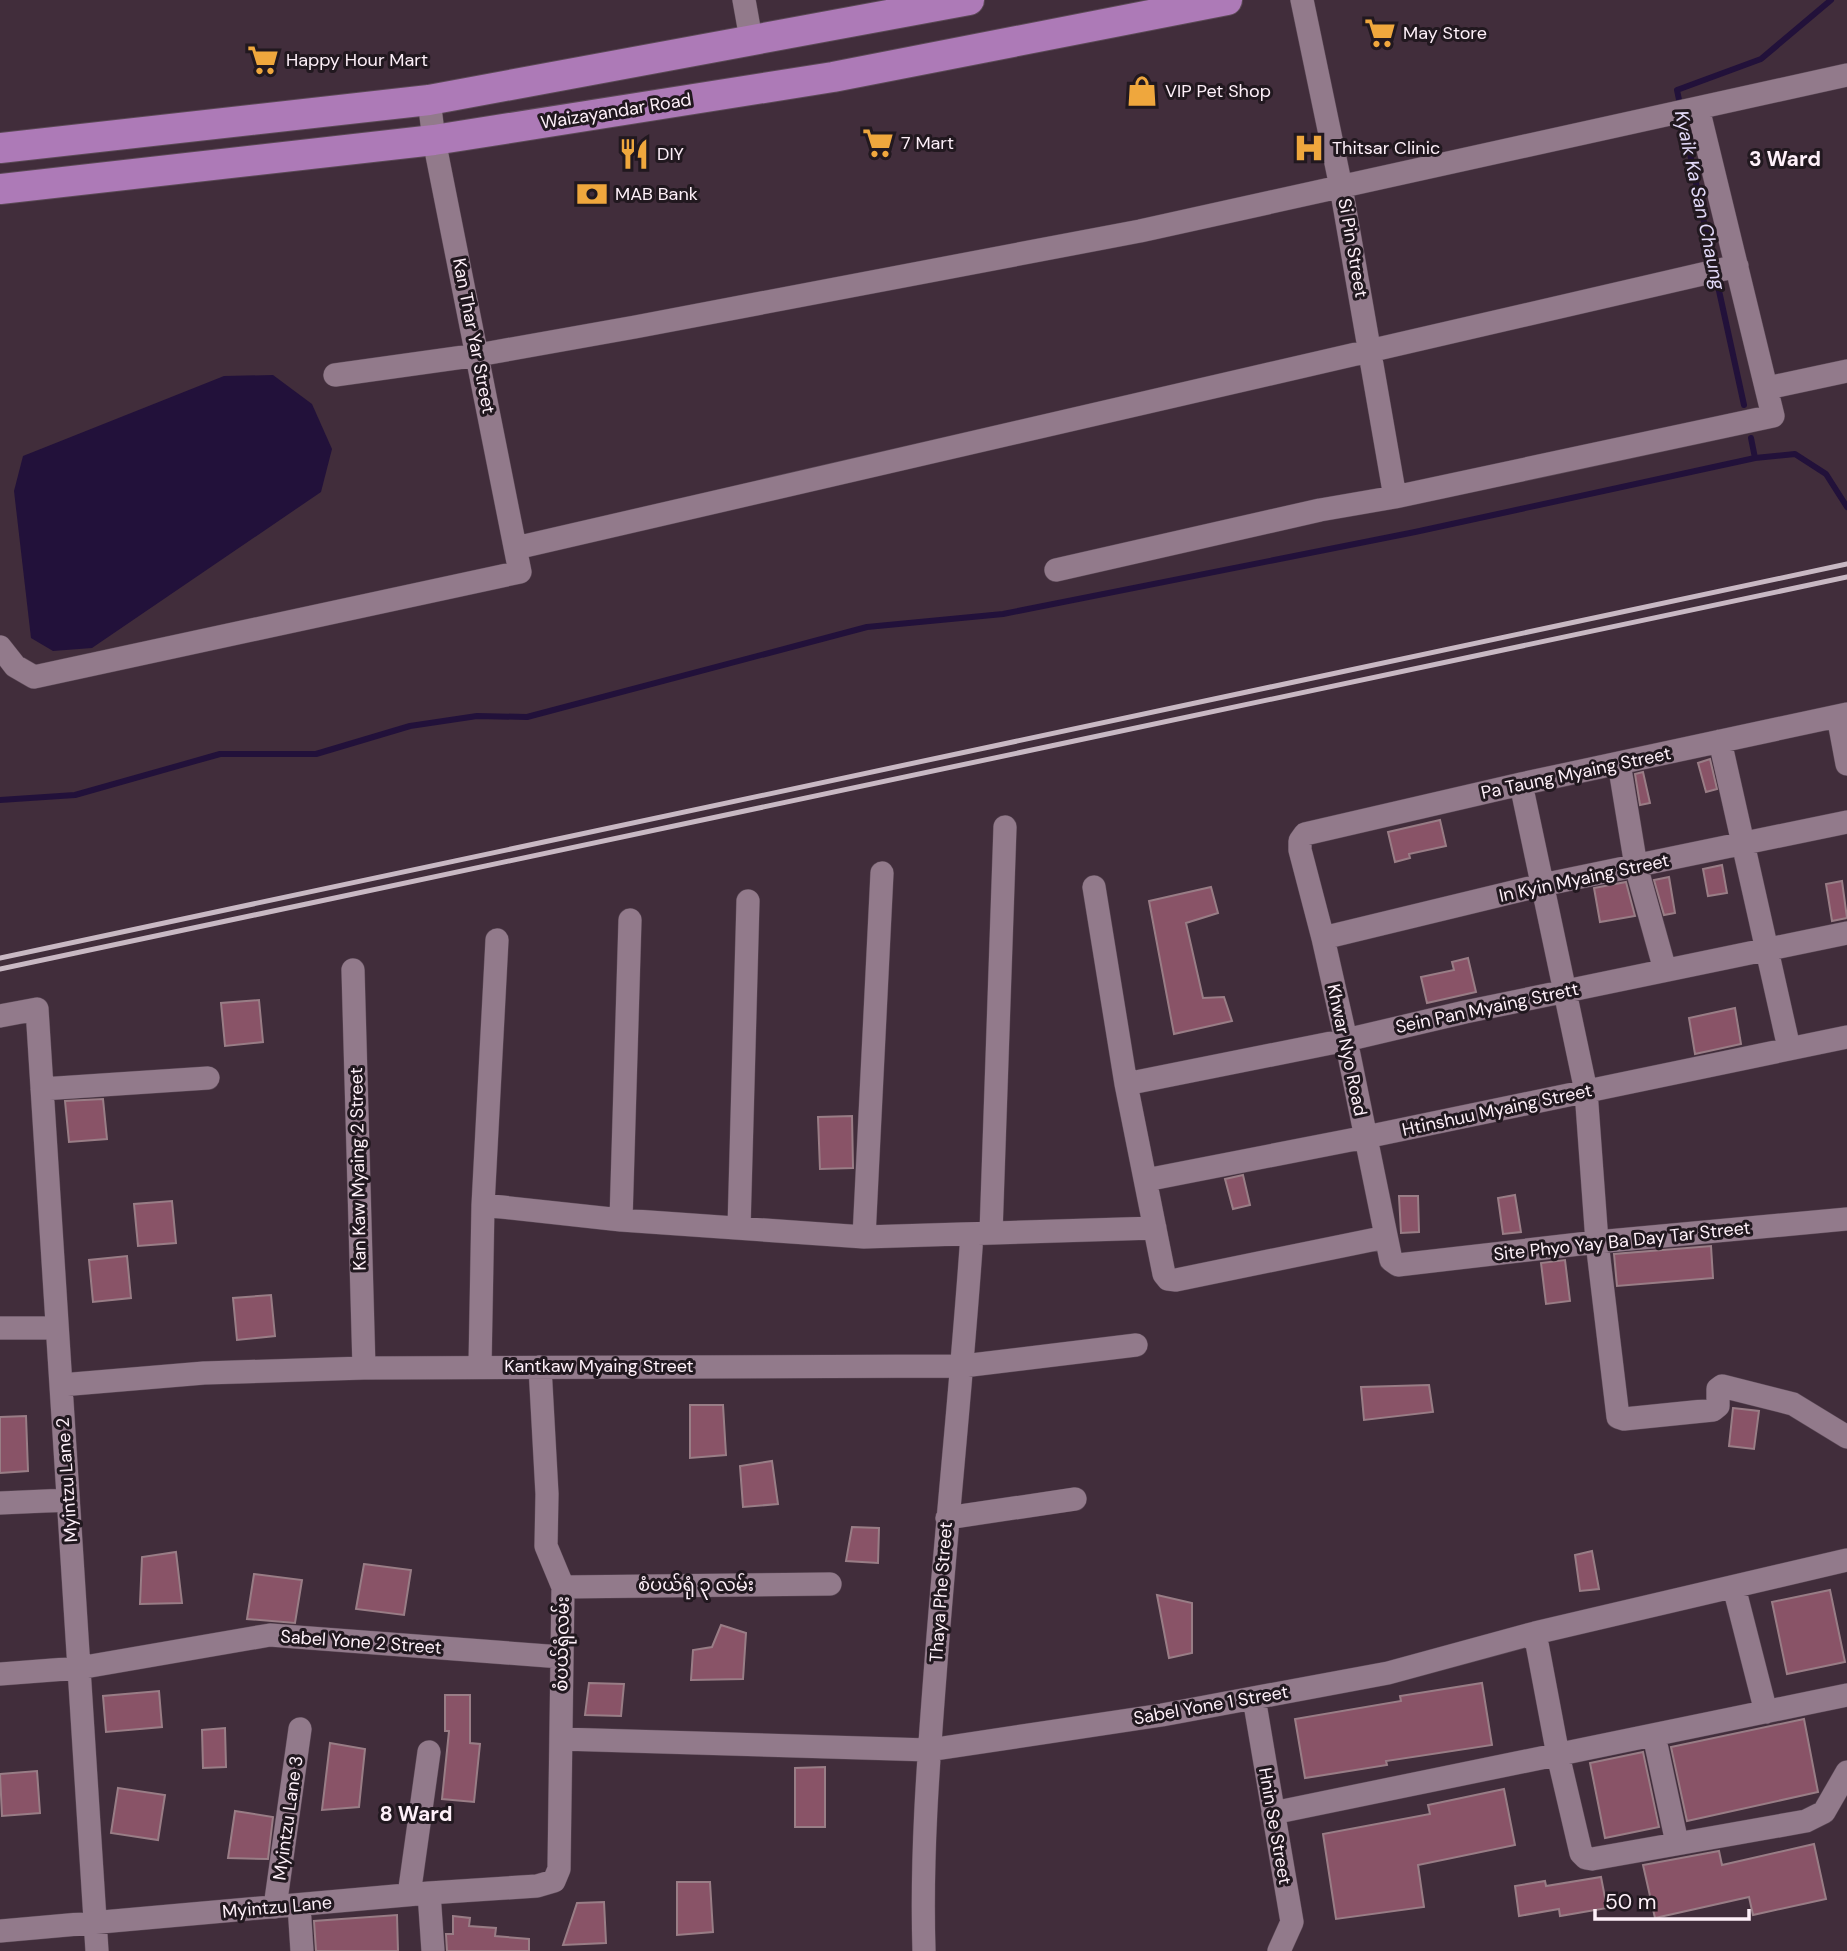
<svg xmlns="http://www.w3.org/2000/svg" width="1847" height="1951" font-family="'DM Sans','Noto Sans Myanmar',sans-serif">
<rect width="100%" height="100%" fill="#412d3b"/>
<!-- water -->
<path fill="#22113a" d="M273,375l39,29 20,45 -11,43 -229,156 -39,3 -22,-13 -17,-147 9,-35 201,-80z"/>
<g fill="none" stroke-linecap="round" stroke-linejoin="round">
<!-- stream -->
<path stroke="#22113a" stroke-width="6" d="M1713,266l-36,-176 84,-31 70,-59
M1716,277l28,128
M1751,438l4,20
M0,800l75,-5 145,-41h96l94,-28 67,-10 50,1 340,-90 136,-13 412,-82 340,-74 40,-4 31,20 21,33"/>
</g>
<!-- building -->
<path fill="#895367" stroke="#997d86" stroke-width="2" d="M1710,759l7,30 -11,3 -8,-29z
M1643,772l7,31 -10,2 -5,-31z
M1440,820l6,26 -37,8 1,4 -15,4 -7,-30z
M1722,865l5,28 -19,3 -5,-27z
M1669,877l6,36 -11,2 -10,-35z
M1842,881l5,37 -15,3 -6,-37z
M1626,882l9,34 -35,6 -6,-34z
M1211,887l7,26 -32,10 17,75 21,-1 8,24 -58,13 -25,-133z
M1468,958l8,34 -49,11 -6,-26 33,-7 -2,-8z
M259,1000l4,42 -38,4 -4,-43z
M1735,1008l6,36 -46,10 -6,-36z
M103,1099l4,40 -38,3 -4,-41z
M852,1116l1,52 -33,1 -2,-52z
M1243,1175l7,30 -17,4 -8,-30z
M1515,1195l6,37 -18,2 -5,-36z
M1399,1196h19l1,36 -18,1z
M172,1201l4,42 -38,3 -4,-42z
M1711,1246l2,32 -96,8 -3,-32z
M127,1256l4,42 -38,4 -4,-42z
M1565,1260l5,41 -24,3 -5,-41z
M271,1295l4,41 -38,4 -4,-42z
M1429,1385l4,27 -69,8 -3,-33z
M690,1405h33l3,50 -36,3z
M1733,1408l26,3 -5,38 -25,-3z
M26,1416l2,55 -28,2v-56z
M772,1461l6,43 -35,3 -3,-41z
M852,1527l27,1 -1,35 -32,-2z
M1592,1551l7,38 -19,2 -5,-36z
M176,1552l6,51 -42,1 2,-47z
M364,1564l47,6 -7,45 -48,-6z
M254,1574l48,6 -7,43 -48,-4z
M1830,1590l15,72 -58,12 -15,-72z
M1157,1595l35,8v50l-23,5z
M721,1625l25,8 -3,46 -52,1 2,-30 19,-3z
M589,1683l35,1 -3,32 -36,-1z
M1482,1683l10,62 -106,16 1,4 -82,13 -10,-59 106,-18 -1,-5z
M159,1691l3,36 -56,5 -3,-36z
M445,1695h25v48l10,1 -6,58 -32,-3 7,-68h-4z
M1804,1719l14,73 -131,29 -16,-74z
M225,1728l1,39 -23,1 -1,-38z
M330,1743l35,6 -6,58 -37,3z
M1643,1752l16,75 -54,11 -15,-75z
M825,1767v60h-30v-59z
M37,1771l3,42 -38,3 -2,-42z
M118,1788l47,7 -7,45 -47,-7z
M1504,1789l11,56 -97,20 6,42 -88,12 -13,-85 107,-20 -2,-9z
M235,1811l38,6 -5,42 -40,-1z
M1814,1844l12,55 -73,16 -4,-18 -94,21 -12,-53 76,-14 3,14z
M1601,1877l6,31 -47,8 -1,-7 -40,7 -4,-30 30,-5 1,5z
M677,1882h33l3,50 -36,3z
M604,1902l2,41 -43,2 14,-42z
M397,1915l1,36h-82l-2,-30z
M453,1916l17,2 -1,8 27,2 -1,8 34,3v12h-82l-1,-17h7z"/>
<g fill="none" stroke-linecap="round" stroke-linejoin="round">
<defs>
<path id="minor" d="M744,0l7,39
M1302,0l39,187 54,310
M335,375l143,-20 157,-28 505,-96 707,-156
M1767,388l80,-17
M516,548l1221,-282
M1056,570l264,-60 75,-13 378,-81 -75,-308
M0,647l15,19 19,11 486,-105 -86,-432 -5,-40
M1847,714l-326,70 -216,50 -5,7v9l23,88 23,102 45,220 7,5 199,-23 250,-23
M1838,716l9,48
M1720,741l69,307
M1619,763l17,103 29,104
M1521,784l65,307 11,151 21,175 6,2 89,-9 5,-4v-17l4,-3 71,18 54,33
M1094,887l32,197 38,190 4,5 8,1 210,-43
M1323,938l219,-53 305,-63
M353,970l11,398
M0,1016l37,-7 60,942
M1126,1084l220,-44 119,-28 382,-79
M42,1089l166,-11
M1146,1180l220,-43 481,-100
M483,1205l138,15 243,17 291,-9
M621,1220l9,-300
M739,1228l9,-327
M991,1233l14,-406
M864,1237l18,-364
M0,1328h57
M480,1366l3,-161 14,-265
M61,1385l143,-12 160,-5 599,-2 173,-21
M0,1503l68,-3
M947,1518l128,-19
M563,1587l267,-3
M1734,1587l32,125
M1535,1633l23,122 23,98 5,5 6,1 214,-38 18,-9 23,-40
M0,1674l79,-6 191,-33 291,22
M1254,1698l38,224 -13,29
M1654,1735l23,108
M561,1739l368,11 233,-35 226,-42 147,-40 312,-73
M1273,1813l574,-118
M429,1893l4,58
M409,1895l20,-143
M299,1905l3,46
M275,1907l25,-178
M0,1931l429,-38 108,-7 17,-5 5,-12 4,-282 -17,-41 1,-52 -7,-127
M924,1951c-3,-92 4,-185 11,-276 11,-147 27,-294 37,-441"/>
<path id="major" d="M0,148l429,-48 540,-100
M0,189l434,-49 399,-63 394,-77"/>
</defs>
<!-- minor casing -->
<use href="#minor" stroke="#5b4956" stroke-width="24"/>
<!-- major casing -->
<use href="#major" stroke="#5b4956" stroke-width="32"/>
<!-- minor -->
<use href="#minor" stroke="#927a8b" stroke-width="23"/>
<!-- major -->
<use href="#major" stroke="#ad7ab7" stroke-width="30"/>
<!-- rail -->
<path stroke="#c8b8c3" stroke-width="5" d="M0,958l1847,-394
M0,969l1847,-392"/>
</g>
<!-- icons -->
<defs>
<symbol id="supermarket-bare" viewBox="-9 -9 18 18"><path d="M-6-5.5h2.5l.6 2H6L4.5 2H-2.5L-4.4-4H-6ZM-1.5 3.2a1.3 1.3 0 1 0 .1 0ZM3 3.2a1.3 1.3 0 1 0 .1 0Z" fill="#efa73d" stroke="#21181f" stroke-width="2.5" paint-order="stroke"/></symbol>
<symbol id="shop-bare" viewBox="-9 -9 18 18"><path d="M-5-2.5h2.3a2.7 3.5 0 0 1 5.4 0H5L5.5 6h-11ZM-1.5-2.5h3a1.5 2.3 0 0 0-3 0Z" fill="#efa73d" stroke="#21181f" stroke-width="2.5" paint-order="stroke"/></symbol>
<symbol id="hospital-bare" viewBox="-9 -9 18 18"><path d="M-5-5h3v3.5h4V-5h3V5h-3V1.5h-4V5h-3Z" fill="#efa73d" stroke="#21181f" stroke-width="2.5" paint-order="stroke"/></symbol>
<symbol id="restaurant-bare" viewBox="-9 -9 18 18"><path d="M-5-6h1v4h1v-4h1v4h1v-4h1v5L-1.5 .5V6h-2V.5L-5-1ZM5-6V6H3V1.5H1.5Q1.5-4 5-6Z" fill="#efa73d" stroke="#21181f" stroke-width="2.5" paint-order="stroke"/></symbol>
<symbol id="bank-bare" viewBox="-9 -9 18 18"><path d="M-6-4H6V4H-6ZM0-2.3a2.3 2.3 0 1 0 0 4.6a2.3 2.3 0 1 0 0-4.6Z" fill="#efa73d" stroke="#21181f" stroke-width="2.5" paint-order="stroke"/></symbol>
</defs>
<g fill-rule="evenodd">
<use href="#supermarket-bare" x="1358" y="11" width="44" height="44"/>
<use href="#supermarket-bare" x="241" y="38" width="44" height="44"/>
<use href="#shop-bare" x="1120" y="69" width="44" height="44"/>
<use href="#supermarket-bare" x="856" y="121" width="44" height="44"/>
<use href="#hospital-bare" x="1287" y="126" width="44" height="44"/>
<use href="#restaurant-bare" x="612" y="132" width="44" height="44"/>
<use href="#bank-bare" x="570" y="172" width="44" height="44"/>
</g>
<g text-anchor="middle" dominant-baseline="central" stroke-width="6" stroke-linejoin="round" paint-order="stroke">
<!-- poi labels -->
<g font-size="18" fill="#fef0f9" stroke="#21181f" text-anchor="start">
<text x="1403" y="33">May Store</text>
<text x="286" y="60">Happy Hour Mart</text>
<text x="1165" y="91">VIP Pet Shop</text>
<text x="901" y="143">7 Mart</text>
<text x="1332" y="148">Thitsar Clinic</text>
<text x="657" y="154">DIY</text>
<text x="615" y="194">MAB Bank</text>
</g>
<!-- street labels -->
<g font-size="18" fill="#fef0f9" stroke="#21181f">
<text transform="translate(616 111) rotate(-9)">Waizayandar Road</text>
<text transform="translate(1353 248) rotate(80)">Si Pin Street</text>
<text transform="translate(474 336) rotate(79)">Kan Thar Yar Street</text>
<text transform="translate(1576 773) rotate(-12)">Pa Taung Myaing Street</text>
<text transform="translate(1584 878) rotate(-12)">In Kyin Myaing Street</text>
<text transform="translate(1487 1008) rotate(-12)">Sein Pan Myaing Strett</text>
<text transform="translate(1347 1050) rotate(78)">Khwar Nyo Road</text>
<text transform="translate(1497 1110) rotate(-12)">Htinshuu Myaing Street</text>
<text transform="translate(358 1169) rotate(-91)">Kan Kaw Myaing 2 Street</text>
<text transform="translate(1622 1241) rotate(-6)">Site Phyo Yay Ba Day Tar Street</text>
<text x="599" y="1366">Kantkaw Myaing Street</text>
<text transform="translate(67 1480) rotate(-94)">Myintzu Lane 2</text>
<text x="696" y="1585">စံပယ်ရုံ ၃ လမ်း</text>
<text transform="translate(941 1592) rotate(-86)">Thaya Phe Street</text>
<text transform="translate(361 1642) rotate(4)">Sabel Yone 2 Street</text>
<text transform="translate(562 1644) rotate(-89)">စံပယ်ရုံလမ်း</text>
<text transform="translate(1211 1705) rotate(-10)">Sabel Yone 1 Street</text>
<text transform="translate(288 1818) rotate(-82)">Myintzu Lane 3</text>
<text transform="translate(1275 1826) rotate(80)">Hnin Se Street</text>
<text transform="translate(277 1907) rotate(-5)">Myintzu Lane</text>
</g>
<!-- water labels -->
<g font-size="19" font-style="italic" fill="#e3daf9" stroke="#21181f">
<text transform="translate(1700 200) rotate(78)">Kyaik Ka San Chaung</text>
</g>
<!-- quarter labels -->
<g font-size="21" font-weight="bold" fill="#fef0f9" stroke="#21181f">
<text x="1785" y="159">3 Ward</text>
<text x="416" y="1814">8 Ward</text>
</g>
</g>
<!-- scale -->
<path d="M1595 1909v10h154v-10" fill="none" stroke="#fef0f9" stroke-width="3.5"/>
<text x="1605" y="1909" font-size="21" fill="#fef0f9" stroke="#21181f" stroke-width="5" paint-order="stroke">50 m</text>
</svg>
